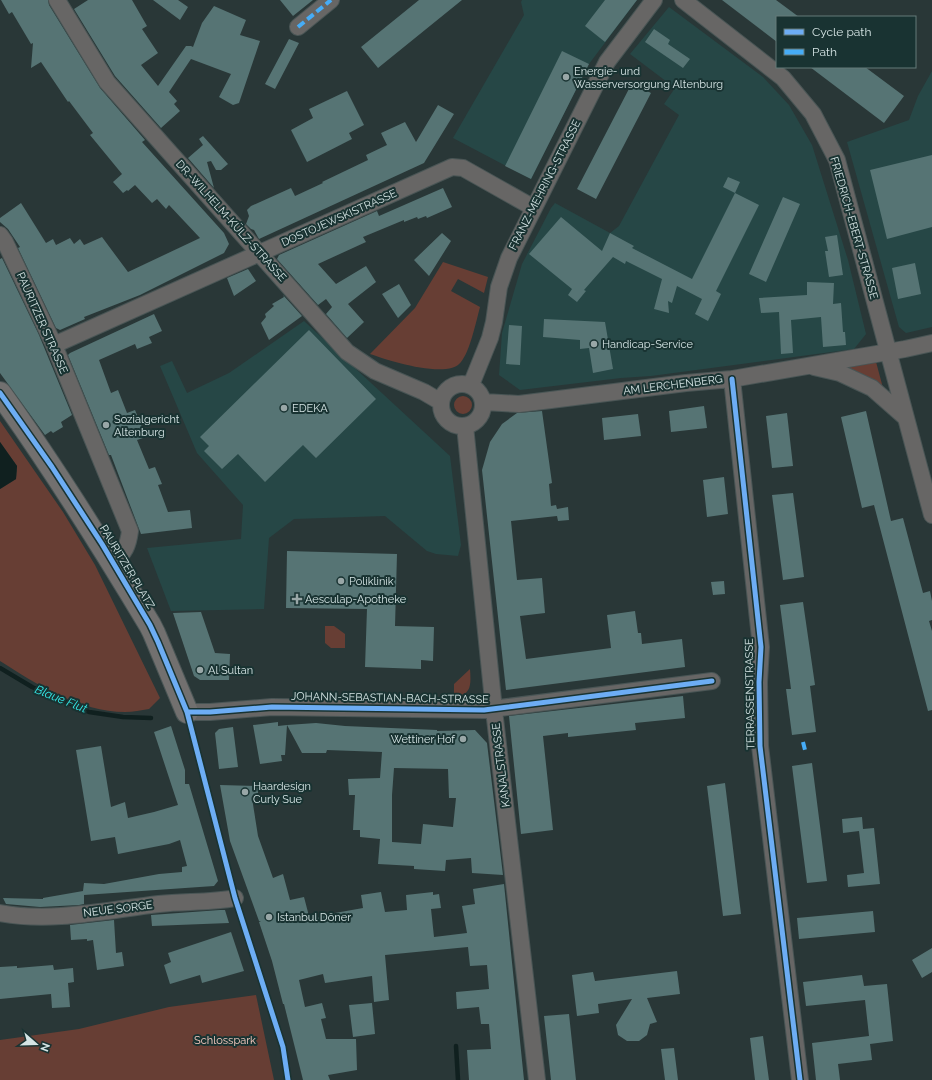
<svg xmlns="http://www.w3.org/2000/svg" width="932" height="1080" font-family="Raleway,sans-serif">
<rect width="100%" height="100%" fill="#293737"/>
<!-- built -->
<path fill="#264746" d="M522,0h115l-48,64 -58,115 -78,-41 71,-123 -3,-13z
M669,7l94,70 26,28 23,40 36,115 18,74 -12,15 -203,27 -30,2 -101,12 -21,-15 3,-42 20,-69 29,-56 4,-5 55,30 9,-7 60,-111 -15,-11 11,-16 -45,-34z
M932,71v256l-26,6 -7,-6 -52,-185 62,-22 9,-24z
M304,321l146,135 11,89 -3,11 -22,-2 -9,-3 -42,-35 -91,3 -25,19 -5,71 -93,2 -24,-63 94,-9 2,-34 -46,-52 -37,-87 12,-5 15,32 42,-20z"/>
<!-- green -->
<path fill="#673e34" d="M443,262l45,15 -4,16 -26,-14 -7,12 29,16c-4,15 -10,44 -19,55 -13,18 -74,-2 -91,-8l45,-46z
M875,358l8,30 -40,-21z
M454 405a9 9 0 1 1 18 0a9 9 0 1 1-18 0Z
M0,421l63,91 32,53 65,133 -11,11c-8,1 -16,3 -24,3 -45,0 -89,-28 -125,-51v-172l16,-10 1,-13 -17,-24z
M325,626h9l11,8v14h-14l-6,-5z
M470,669c1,14 2,28 -16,26v-11z
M256,995l18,85h-274v-40l79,-11 90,-22z"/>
<!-- water -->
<path fill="#10201f" d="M0,442l17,24 -1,13 -16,10z"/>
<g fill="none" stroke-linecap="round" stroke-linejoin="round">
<!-- stream -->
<path stroke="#10201f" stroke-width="4.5" d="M0,668l32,19 57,25 34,5 28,1
M456,1046l2,34"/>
</g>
<!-- building -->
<path fill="#567474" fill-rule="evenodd" d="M1,0h47l1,5 51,83 45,52 -3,2 82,91 5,11 -5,9 -84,42 -56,22 1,2 -25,11 -4,-2 -38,-80 2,-1 -12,-18 -8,-7v-4l21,-15 25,40 7,-4 3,6 14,-7 4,6 6,-5 4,6 18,-8 26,35 72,-34 -31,-33 -3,4 -9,-10 -5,4 -17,-18 -7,6 -1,-1 -4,3 -10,-11 9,-8 -32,-39 3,-2 -24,-32 -1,1 -27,-40 -10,6 2,-25 -2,1 -19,-32 -3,2z
M88,0h44l15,26 -5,3 16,24 -17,12 17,21 28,-40h5l2,1 9,-24 12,-17 32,14 -6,15 20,6 -21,62 -6,2 -14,-8 12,-23 -40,-15 -22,33 8,9 -3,3 6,7 -19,17 -46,-52 -41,-67z
M153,0h25l10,7 -8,13z
M280,0h33l-20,16z
M419,0h43l-84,68 -17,-21z
M605,0h32l-32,42 -20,-16z
M722,0h54l23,17h-22v25z
M654,29l16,11 -2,4 22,15 -7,9 -38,-26z
M289,39l10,4 -24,46 -10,-5z
M562,51l27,13 -58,115 -26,-13z
M810,67h55l39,29 -20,27z
M632,83l19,10 -55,106 -19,-10z
M347,91l17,34 -15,8 3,6 -45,23 -16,-32 22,-12 -4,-9z
M438,105l16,9 -30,49 -165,76 -5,-9 -3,-1 -5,-5 3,-8 -2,-6 4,-4 40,-18 4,8 28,-13 -1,-1 46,-22 -2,-5 21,-10 -6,-12 24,-11 11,20z
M203,136l25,28 -7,6h-5l-5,-9 -4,1 7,26 -26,-30 15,-13 -4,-6z
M932,155v72l-45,12 -17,-69z
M728,177l12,5 -5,11 -12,-6z
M443,188l9,19 -25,11 -1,-2 -8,3 -1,-2 -13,5v-2l-41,17 3,5 -48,22 18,20 30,-18 10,16 -28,22 16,18 -17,16 -21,-24 6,-7 -6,-8 -8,6 -41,-46 2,-4 89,-40 9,-4 2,5z
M735,193l24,12 -43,86 5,3 -13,27 -13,-7 7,-15 -25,-13 -5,17 -4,-2 1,12 -15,-4 8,-30 -36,-18 -1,3 -12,-7 -29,33 2,1 -9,11 -9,-7 4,-6 -43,-35 32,-37 41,34 8,-18 24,13 -2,2 60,31z
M783,197l17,7 -34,78 -17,-8z
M442,233l9,8 -22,35 -15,-16z
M837,235l6,40 -14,2 -4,-26h3l-3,-14z
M2,258l37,77 33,80 -11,7 2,5 -10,6 -2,-2 -6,4 -45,-62v-114z
M915,263l6,31 -23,5 -6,-31z
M248,269l8,12 -22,15 -7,-18z
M807,282l27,1 -1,21 8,-1 2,29h2l1,13 -23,2 -2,-30 -30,3 2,33 -12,1 -2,-42 -18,1 -2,-15 48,-3z
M399,284l12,21 -13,13 -16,-24z
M283,295l19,21 -33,24 -8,-17 5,-6 -1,-3 9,-8 -2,-2 12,-7z
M154,314l8,17 -13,6 3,6 -15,6 -2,-5 -36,16 12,33 7,-3 9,23 8,-3 11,27 -9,3 12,29 6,-2 7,17 -4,1 10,27 22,-2 2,18 -51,6 -30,-79h-2l-41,-100 2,-2z
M544,319l61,3 8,47 -20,4 -4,-25 -9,1v-9l-37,-3z
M509,325l13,1 -2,39 -14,-1z
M309,330l67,69 -60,59 -13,-13 -38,37 -27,-28 -16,15 -18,-18 5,-5 -9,-9z
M704,406l3,22 -36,4 -2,-21z
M542,411l10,72 -3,1 2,22 5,-1 1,4 11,-2 1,13 -11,1 -1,-5 -46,5 6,59 25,-2 3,35 -25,3 6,43 85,-11 -4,-33 28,-4 3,22h3l1,11 40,-5 3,28 -179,23 -24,-220 8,-28 12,-18 15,-11z
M866,411l25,110 12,-3 20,75 7,-2 2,10v19l-3,1 3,10v79l-4,1 -54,-206 -12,3 -21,-91z
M787,413l6,53 -21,2 -6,-52z
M638,414l3,22 -37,4 -2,-22z
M724,477l4,37 -21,3 -4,-37z
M793,493l11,84 -21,3 -11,-85z
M287,551l110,3 -2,72 39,1 -1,34 -12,-1v9l-56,-2 2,-58 -81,-1z
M724,581l1,13 -12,1 -2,-13z
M803,602l12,83 -5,1 6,46 -24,3 -6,-46h5l-11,-84z
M201,612l14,41 15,1 -1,26h-29l-6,-4 -21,-63z
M683,696l2,22 -50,5 1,7 -68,7v-4l-25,3 10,94 -32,4 -12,-118z
M278,722v4l9,-1 -2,30h-4l1,6 -22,3 -7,-39z
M316,723l29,3 92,4v1l38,-1 12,13 16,132 -31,-2 -1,-15 -25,2 -1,11 -31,-2v-3l-36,-2 2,-25 -20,-2v-7h-7l2,-35h-6l-1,-16 32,-1 2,-26 -55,-2 -1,3h-24l-15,-28zM394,768l54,1 1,29h7l-3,29 -30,-3 -2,20 -29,-2v-47z
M171,726l14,44v14h4l29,97 -4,5 -130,9v9l-5,1 -39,2 -34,-3 -3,-6 40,1v-1l40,-7 1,-8 20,1 55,-10 23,-2v-5l5,-1 -7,-26 -11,4 -51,10 -3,-17 -24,4 -15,-91 25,-4 10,61 14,-5 3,16 26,-6 24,-7 -24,-73z
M233,727l5,40 -19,2 -4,-36 4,-4z
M812,763l15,118 -20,2 -15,-117z
M725,783l16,131 -18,2 -16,-130z
M220,785l38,1v12h-6l6,38 15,42 10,-4 7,26 14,-3 6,23 25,-7 28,-5 -2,-13 20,-3 4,20 22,-2 -1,-15 27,-3v3l6,-1 2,14 -10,1 3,28 33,-4 -5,-27 13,-2 -2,-15 31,-5 20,196h-55l-2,-30 24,-1 -2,-25h-8l-2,-17 -22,2 -1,-17 33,-3 -2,-24 -17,1 -2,-19 -83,8 4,45 -15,2 -2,-26 -47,7 -2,-9 -24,6 6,27 17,-4 4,15 -5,1 5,20h30l1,31 -29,5 2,5h-27l-19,-76h-1l-11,-43 -13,-39 2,-1h-2l-29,-80z
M862,817l1,12 11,-1 6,56 -32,3 -1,-12 17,-2 -5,-42 -16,2 -1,-14z
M220,910h5l4,13 -77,3 -1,-11z
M873,911l2,21 -76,7 -2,-21z
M114,920l2,33 6,-1 2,14 -27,4 -4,-30 -6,1v-2l-16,1 -1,-15z
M231,932l13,39 -42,12 -2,-8 -30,9 -6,-19 7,-3 -3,-9z
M932,948v24l-10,6 -10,-18z
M53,965l1,5 19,-2 1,14 -6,1 2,24 -18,1 -1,-14 -51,5v-32l17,-1v2z
M677,971l3,23 -33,4 10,24 -7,2 -3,11 -8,6h-12l-9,-6 -2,-10 16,-26 -34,5 1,9 -22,3 -5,-41 21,-3 2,9z
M862,975l2,11 23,-2 6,57 -23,3 2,16 -34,4 2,16h-24l-4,-37 57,-7 -4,-36 -59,6 -3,-24z
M372,1003l3,31 -22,3 -4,-32z
M569,1014l7,66h-25l-7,-64z
M763,1036l6,44h-14l-5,-42z
M674,1048l4,32h-13l-4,-31z"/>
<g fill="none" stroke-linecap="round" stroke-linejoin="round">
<defs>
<path id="street" d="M57,0l50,82 240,270 28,19 49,21 17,10
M683,0l100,78 30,36 24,46 95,355
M298,27l33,-27
M0,235l5,7 49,103 76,186c-2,15 -5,21 -17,32
M54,345l398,-178 11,1 71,40
M814,367l26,6 32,15 33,29
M732,379l29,268 -2,35 1,64 40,334
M441 405a21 21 0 1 1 42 0a21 21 0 1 1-42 0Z
M471,385l19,-47 4,-16 5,-35 10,-29 98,-196 47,-62
M484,402l35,2 167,-21 46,-4 173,-30 27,-6
M465,426l29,284 43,370
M187,712h23l62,-5 212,3 228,-29
M0,913c52,10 107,-3 159,-9 25,-3 51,-1 76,-6"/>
<path id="secondary" d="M0,393c54,75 102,152 150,232l4,8 33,79"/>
</defs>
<!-- street casing -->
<use href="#street" stroke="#495555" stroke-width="18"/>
<!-- secondary casing -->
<use href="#secondary" stroke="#495555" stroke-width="24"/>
<!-- street -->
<use href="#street" stroke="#676665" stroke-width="16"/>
<!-- secondary -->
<use href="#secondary" stroke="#72706f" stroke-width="22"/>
<!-- quiet -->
<path stroke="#46acf6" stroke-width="4" stroke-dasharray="8 4" stroke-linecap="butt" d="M298,27l33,-27
M803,742l2,8"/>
<defs>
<path id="cycleway" d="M732,379l29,268 -2,35 1,64 40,334
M0,393l52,74 50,77 48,81 8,17 29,70 48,186 48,149 5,33
M187,712h23l62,-5 212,3 228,-29"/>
</defs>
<!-- cycleway casing -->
<use href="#cycleway" stroke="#193332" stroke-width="8"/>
<!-- cycleway -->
<use href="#cycleway" stroke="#6dadf4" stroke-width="5"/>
</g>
<!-- markers -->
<g fill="#99a7a7" stroke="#193332" stroke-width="1.5">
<circle cx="566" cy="77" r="4"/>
<circle cx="594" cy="344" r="4"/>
<circle cx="284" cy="408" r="4"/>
<circle cx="106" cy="425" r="4"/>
<circle cx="341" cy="581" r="4"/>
<path d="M295 593h4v4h4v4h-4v4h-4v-4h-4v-4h4z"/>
<circle cx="200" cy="670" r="4"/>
<circle cx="463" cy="739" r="4"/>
<circle cx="245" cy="792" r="4"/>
<circle cx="269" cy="917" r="4"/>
</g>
<g text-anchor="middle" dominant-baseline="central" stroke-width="4" stroke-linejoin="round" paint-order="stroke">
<!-- poi labels -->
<g font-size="11" fill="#d5e4e4" stroke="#193332" text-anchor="start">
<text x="574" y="71">Energie- und<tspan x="574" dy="13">Wasserversorgung Altenburg</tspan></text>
<text x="602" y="344">Handicap-Service</text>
<text x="292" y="408">EDEKA</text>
<text x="114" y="419">Sozialgericht<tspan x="114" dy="13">Altenburg</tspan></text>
<text x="349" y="581">Poliklinik</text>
<text x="305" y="599">Aesculap-Apotheke</text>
<text x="208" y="670">Al Sultan</text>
<text x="455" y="739" text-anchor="end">Wettiner Hof</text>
<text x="253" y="786">Haardesign<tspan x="253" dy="13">Curly Sue</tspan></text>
<text x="277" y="917">Istanbul Döner</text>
</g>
<!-- street labels -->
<g font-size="11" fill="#d5e4e4" stroke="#193332">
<text transform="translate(545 185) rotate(-63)">FRANZ-MEHRING-STRASSE</text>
<text transform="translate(339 218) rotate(-24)">DOSTOJEWSKISTRASSE</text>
<text transform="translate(231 221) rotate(48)">DR.-WILHELM-KÜLZ-STRASSE</text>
<text transform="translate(854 228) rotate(74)">FRIEDRICH-EBERT-STRASSE</text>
<text transform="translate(42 323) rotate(66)">PAURITZER STRASSE</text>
<text transform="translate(673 385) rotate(-7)">AM LERCHENBERG</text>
<text transform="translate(127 567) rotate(59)">PAURITZER PLATZ</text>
<text transform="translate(750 694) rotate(-91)">TERRASSENSTRASSE</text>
<text transform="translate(390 698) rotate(1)">JOHANN-SEBASTIAN-BACH-STRASSE</text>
<text transform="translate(501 765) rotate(-97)">KANALSTRASSE</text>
<text transform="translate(118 909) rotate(-7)">NEUE SORGE</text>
</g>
<!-- park labels -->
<g font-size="11" fill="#faccc1" stroke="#193332">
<text x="225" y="1040">Schlosspark</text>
</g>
<!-- water labels -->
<g font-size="12" font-style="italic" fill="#35eae9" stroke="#193332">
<text transform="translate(61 699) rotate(22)">Blaue Flut</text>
</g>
</g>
<!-- legend -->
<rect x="776" y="16" width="140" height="52" fill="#193332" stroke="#647a79"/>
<rect x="784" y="29" width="20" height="6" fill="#6dadf4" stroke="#647a79"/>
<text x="812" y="36" font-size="12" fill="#d5e4e4">Cycle path</text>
<rect x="784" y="49" width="20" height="6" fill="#46acf6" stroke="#647a79"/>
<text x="812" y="56" font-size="12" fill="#d5e4e4">Path</text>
<!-- north arrow -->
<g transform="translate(36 1044) rotate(110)" stroke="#193332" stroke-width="3" paint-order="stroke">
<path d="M0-3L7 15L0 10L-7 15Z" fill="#d5e4e4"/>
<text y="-6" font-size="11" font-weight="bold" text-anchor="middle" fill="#d5e4e4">N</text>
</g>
</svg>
